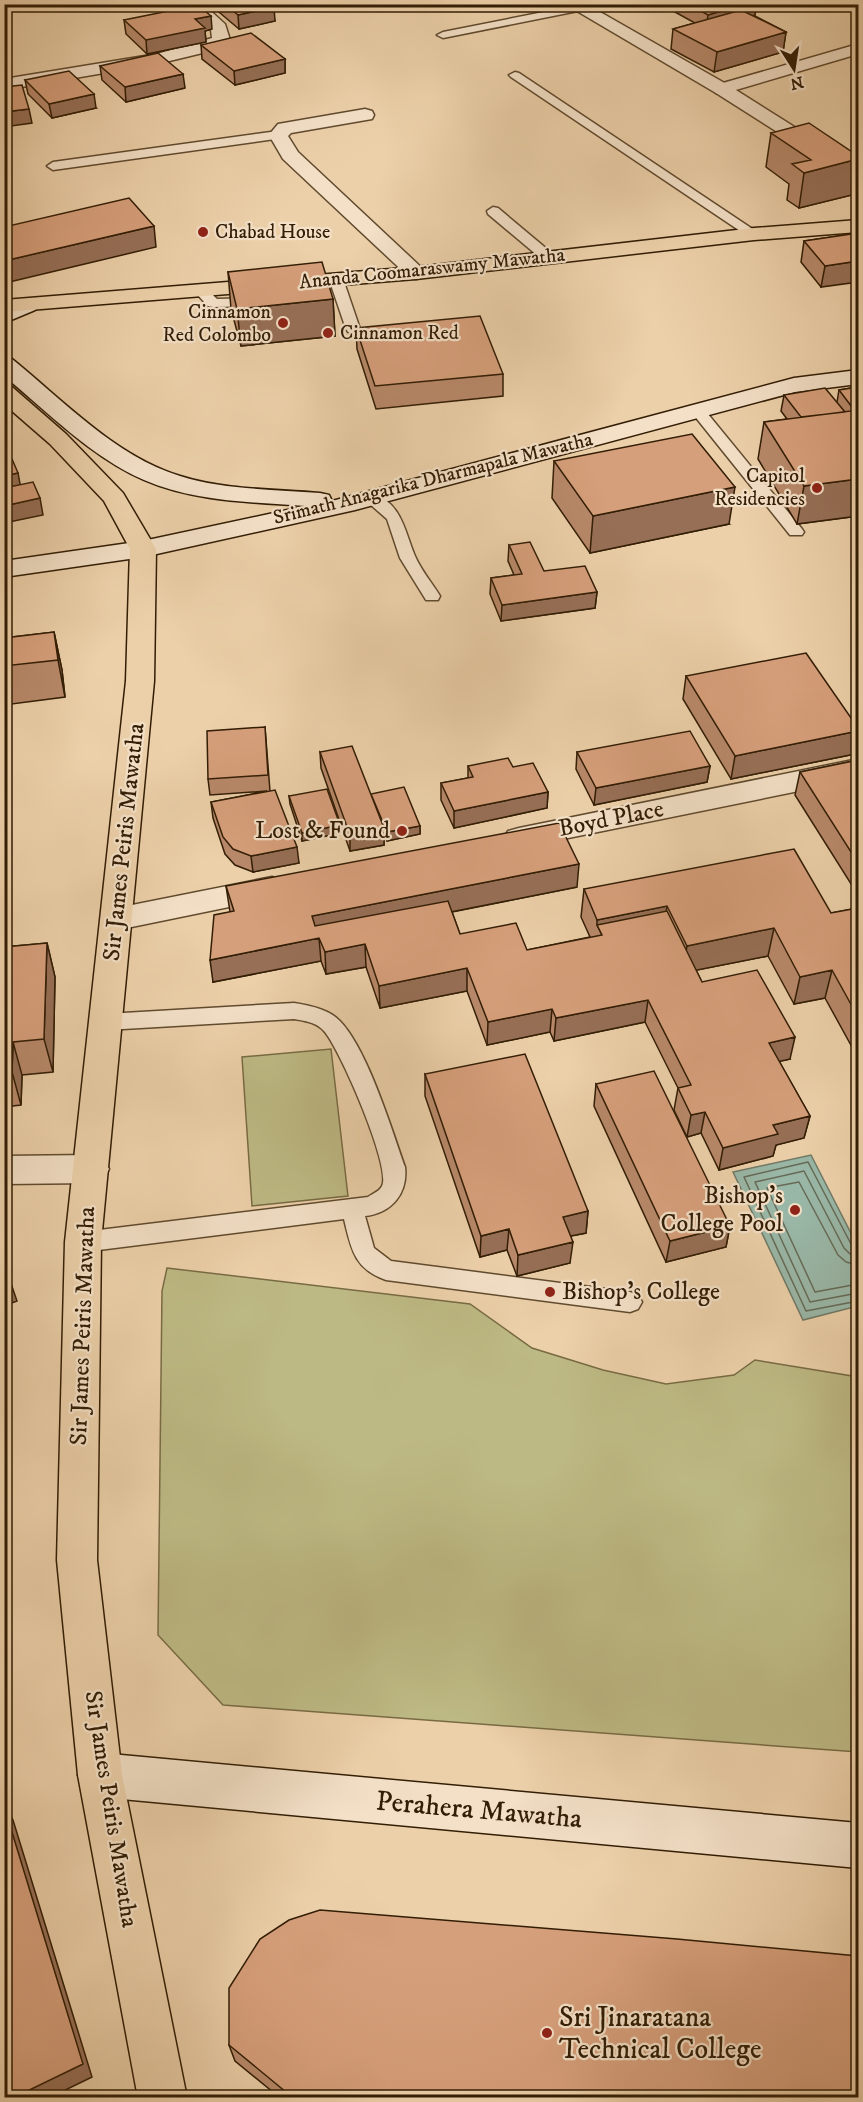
<svg xmlns="http://www.w3.org/2000/svg" width="863" height="2102" font-family="'IM FELL DW Pica',serif">
<rect width="100%" height="100%" fill="#ecd0a9"/>
<filter id="stains"><feTurbulence type="fractalNoise" baseFrequency=".00333" numOctaves="4"/><feColorMatrix values="0 0 0 0 .2 0 0 0 0 .09 0 0 0 0 .02 0 0 0 .5 -.17"/></filter>
<radialGradient id="worn" r=".72"><stop offset=".6" stop-color="#630" stop-opacity="0"/><stop offset="1" stop-color="#630" stop-opacity=".3"/></radialGradient>
<!-- green -->
<path fill="#bdb984" stroke="#786b44" stroke-width="1.5" d="M331,1049l17,147 -96,10 -10,-149z
M167,1268l303,36 62,44 71,22 63,14 68,-9 21,-15 103,17v375l-635,-47 -65,-70 4,-344z"/>
<!-- water -->
<path fill="#99b7a7" stroke="#707966" stroke-width="1.5" d="M811,1155l47,92v59l-55,14 -70,-148z"/>
<g fill="none" stroke-linecap="round" stroke-linejoin="round">
<!-- shore -->
<path stroke="#666a56" stroke-width="1.5" d="M858,1248l-7,-4 -43,-82 -64,15 62,134 52,-10
M858,1256l-8,-2 -6,-6 -40,-77 -49,11 55,120 48,-9
M858,1265l-12,-3 -8,-7 -39,-73 -32,6 48,104 43,-8"/>
<defs>
<path id="service" d="M579,5l5,3 -1,2 -140,28 -6,-3 6,-3z
M515,72l4,1 241,161 -1,3h-10l-238,-160 -2,-2z
M278,131l4,1v6l-229,32 -6,-4 6,-4z
M493,207l5,1 56,47 2,3 -2,3h-10l-56,-47 -1,-3z
M336,275l7,4 17,50 -2,3h-10l-2,-3 -17,-50z
M200,286l5,1 12,12 41,-1 7,4 -7,4 -45,1 -5,-1 -15,-16z
M698,407l5,1 99,121 2,3 -2,3h-12l-97,-121 -2,-3 2,-3z
M372,494c30,8 33,39 43,62 6,14 17,27 25,40l-2,4h-12l-26,-42 -13,-39 -23,-20z
M294,1003c13,2 29,5 40,13 30,21 58,115 71,151 3,26 -13,46 -40,49l9,32 17,13 239,31 8,3 4,7 -4,7 -8,3 -244,-32c-32,-11 -35,-32 -42,-61l-261,33 -8,-3 -3,-7 3,-7 8,-3 285,-35c4,-3 12,-6 14,-11 10,-18 -43,-139 -58,-155 -8,-9 -19,-10 -30,-12l-188,11 -7,-2 -3,-6 3,-6 7,-2z"/>
<path id="minor" d="M4,4h21l-2,4 -19,5z
M858,44v10l-136,40 -6,-1 -3,-4 3,-4z
M365,109l7,2 2,4 -2,4 -81,14 -3,3 10,16 125,117 4,4 -4,4 -7,2 -7,-2 -126,-118 -14,-24 9,-11z
M858,759v20l-339,69 -11,-3 -4,-7 4,-7 11,-3z
M272,877l11,3 4,8 -4,8 -166,34 -11,-3 -4,-8 4,-8 11,-3z
M92,1155l12,4 5,10 -5,10 -12,4 -88,1v-28z"/>
<path id="tertiary" d="M184,4h19l22,20 5,16 -11,9 -62,15 -153,26v-11l153,-25 55,-16 -1,-8z
M565,4h21l142,81 130,82v14l-7,-2 -135,-86z"/>
<path id="secondary" d="M27,299l8,1 3,5 -3,5 -31,13v-15z
M4,357l8,2c52,42 103,97 168,117 44,14 94,13 140,17l9,2 3,6 462,-123 64,-8v14l-63,8 -440,118 -212,47 -139,20v-16l139,-20 163,-35c-54,-4 -112,-4 -162,-26 -53,-23 -96,-68 -140,-104z
M100,1753l758,70v45l-758,-71 -16,-6 -6,-16 6,-16z"/>
<path id="trunk" d="M858,220v12l-104,8 -338,39 -412,33v-12l412,-33 338,-39z
M4,385l8,2 54,47 57,59 33,56 -2,132 -53,561 -4,318 25,215 65,323h-49l-60,-323 -21,-215 8,-318 61,-561 4,-132 -26,-48 -54,-57 -46,-40z"/>
</defs>
<!-- service casing -->
<use href="#service" stroke="#604a2e" stroke-width="3"/>
<!-- minor casing -->
<use href="#minor" stroke="#604a2e" stroke-width="3"/>
<!-- tertiary casing -->
<use href="#tertiary" stroke="#604a2e" stroke-width="3"/>
<!-- secondary casing -->
<use href="#secondary" stroke="#321d05" stroke-width="3"/>
<!-- trunk casing -->
<use href="#trunk" stroke="#321d05" stroke-width="3"/>
<!-- service -->
<use href="#service" fill="#f3e0c7" fill-rule="evenodd"/>
<!-- minor -->
<use href="#minor" fill="#f3e0c7" fill-rule="evenodd"/>
<!-- tertiary -->
<use href="#tertiary" fill="#f3e0c7" fill-rule="evenodd"/>
<!-- secondary -->
<use href="#secondary" fill="#f3e0c7" fill-rule="evenodd"/>
<!-- trunk -->
<use href="#trunk" fill="#ecd0a9" fill-rule="evenodd"/>
</g>
<!-- wall -->
<path fill="#b8896a" stroke="#321d05" stroke-width="1.5" d="M214,4h60l-3,1 4,16 -36,8 -25,-21z
M676,4h81l-2,11h-2l33,17 -3,20 -69,20 -43,-23 2,-20 22,-6 -20,-11z
M124,20l88,9 -7,2 1,11 -59,12 -21,-20z
M201,45l84,14v14l-50,12 -33,-26z
M100,66l85,22 -59,14 -24,-22z
M25,80l71,28 -44,10 -24,-24z
M858,123v57l-2,14 -57,14 -12,-8 2,-16 -23,-17 5,-34 82,19z
M858,233l-37,54 -20,-25 3,-21z
M228,272l105,27 2,37 -94,10 -10,-37z
M356,328l147,46v22l-127,13 -19,-60z
M858,387v129l-61,8 -39,-65 6,-37 23,-3 -6,-8 3,-16 53,7 2,-12z
M554,461l175,63 -139,29 -38,-55z
M509,545l35,26 53,21 -2,16 -94,13 -11,-27 1,-16 23,-3 -6,-14z
M54,632l8,38 3,27 -61,8v-67z
M686,676l169,78 -124,25 -48,-80z
M265,727l5,64 29,72 -46,9 -18,-7 -10,-11 -12,-36 -2,-16 56,-11 -57,4 -2,-16z
M320,752l52,44 48,30v8l-33,7 -3,-8v12l-34,6 -29,-83z
M577,752l133,14 -3,16 -113,23 -18,-36z
M858,760v135l-63,-100 5,-23z
M468,766l45,1 35,25 -1,16 -93,20 -13,-28v-17l27,-5z
M289,796l52,37 -39,8 -12,-37z
M226,886l351,1 -125,25 8,22 67,16 63,-13 -9,-20 3,-28 247,24 27,-5v150l-33,-60 -31,6 -26,-48 -72,14 6,12 88,77 -11,2 31,55 -6,22 -28,7 -3,11 -54,14 -18,-37 -14,4 -13,-27 4,-22 -33,-66 -91,19 -4,-9 -63,13 -20,-54 -87,17 -14,-41 -40,7 -5,-13 -108,21 17,-70z
M47,943l8,34 -2,95 -31,3 -1,30 -17,2v-160z
M425,1074l163,137 -2,22 -16,3v27l-53,13 -10,-26 -27,7 -55,-161z
M596,1084l134,142 -4,21 -60,15 -72,-156z
M229,2045l629,52h-579l-44,-36z"/>
<!-- shaded-wall -->
<path fill="#966f56" stroke="#321d05" stroke-width="1.5" d="M744,4h13l-2,11 -49,13 2,-13z
M274,7l1,14 -36,8 -1,-14z
M211,16l1,13 -7,2 1,11 -59,12 -1,-14 49,-21z
M786,32l-3,20 -69,20 3,-20z
M285,59v14l-50,12 -1,-14z
M183,74l2,14 -59,14 -1,-15z
M94,94l2,14 -44,10 -3,-14z
M29,109l3,14 -28,4v-15z
M858,159v21l-2,14 -57,14 5,-35z
M154,226l2,21 -151,36 -1,-22z
M858,261v21l-37,5 4,-21z
M333,299l2,37 -94,10 -4,-37z
M18,473l3,16 -17,4v-17z
M858,479v37l-61,8 7,-38z
M735,487l-6,37 -139,29 3,-37z
M40,498l3,17 -39,8v-17z
M4,527l5,16 -5,1z
M597,592l-2,16 -94,13 1,-16z
M54,632l8,38 3,27 -7,-37z
M858,731v8l-3,15 -124,25 4,-23z
M710,766l-3,16 -113,23 2,-17z
M548,792l-1,16 -93,20v-17z
M340,825l1,8 -39,8v-8z
M420,826v8l-33,7v-9z
M384,828v17l-34,6v-16z
M297,847l2,16 -46,9 -2,-16z
M579,864l-2,23 -263,52 -2,-23z
M667,906l-4,27 -61,2 -5,-10v-5z
M774,928l-6,28 -86,17 5,-27z
M319,938l2,23 -108,21 -3,-22z
M47,943l8,34 -2,95 -9,-33z
M365,944l1,23 -40,7 -1,-22z
M467,968v23l-87,17 -1,-22z
M832,970l-7,28 -31,6 6,-27z
M648,1000l-3,22 -91,19 2,-23z
M552,1009l-2,23 -63,13 1,-23z
M795,1037l-5,22 -26,6 5,-22z
M13,1042l9,33 -1,30 -9,-33z
M705,1112l-4,21 -14,4 4,-22z
M810,1116l-6,22 -28,7 -3,11 -54,14 4,-22 50,-23z
M588,1211l-2,22 -25,5 2,-21z
M730,1226l-4,21 -60,15 4,-21z
M509,1229l-2,21 -27,7 1,-21z
M573,1242l-3,21 -53,13 1,-21z
M5,1266l12,35 -13,5v-39z
M4,1804l9,16 79,257 -41,20h-36z"/>
<!-- building -->
<path fill="#d69f7b" stroke="#321d05" stroke-width="1.5" d="M225,4h46l3,3 -36,8z
M688,4h56l-36,11z
M198,5l13,11 -16,3 10,9 -59,12 -22,-20z
M741,10l45,22 -69,20 -44,-23z
M251,33l34,26 -51,12 -33,-26z
M158,53l25,21 -58,13 -25,-21z
M69,71l25,23 -45,10 -24,-24z
M22,85l7,24 -25,3v-25z
M809,123l49,33v3l-54,14 -12,-9 19,-4 -40,-27z
M129,198l25,28 -150,35v-34z
M858,233v28l-33,5 -21,-25z
M322,262l11,37 -96,10 -9,-37z
M480,316l23,58 -128,12 -19,-58z
M858,387v23l-3,1 -16,-21z
M825,388l20,24 -44,5 -17,-22z
M858,410v69l-54,7 -40,-64z
M692,434l43,53 -142,29 -39,-55z
M12,459l6,14 -14,3v-16z
M33,482l7,16 -36,8v-18z
M530,542l14,29 41,-5 12,26 -95,13 -11,-27 31,-4 -13,-29z
M54,632l4,28 -54,6v-28z
M806,653l52,75v3l-123,25 -49,-80z
M265,727l3,48 -60,4 -1,-48z
M690,731l20,35 -114,22 -19,-36z
M352,746l32,82 -34,7 -30,-83z
M508,758l5,9 20,-4 15,29 -94,19 -13,-28 32,-6 -5,-11z
M858,760v103l-58,-91z
M404,787l16,39 -33,6 -16,-38z
M327,789l13,36 -38,8 -13,-37z
M275,790l22,57 -46,9 -18,-7 -10,-12 -12,-35z
M559,823l20,41 -267,52 3,10 133,-25 12,33 56,-11 11,27 75,-15 -5,-10 70,-14 35,71 55,-12 38,67 -26,6 41,73 -37,9 5,9 -55,14 -18,-36 -14,3 -13,-27 13,-3 -43,-85 -92,18 -4,-9 -64,13 -21,-54 -88,18 -14,-42 -40,8 -6,-14 -109,22 4,-45 20,-4 -8,-25z
M794,849l37,64 27,-5v109l-26,-47 -32,7 -26,-49 -87,18 -20,-40 -70,14 -13,-31z
M47,943l-3,96 -31,3 -1,30 -8,1v-126z
M525,1054l63,157 -25,6 10,25 -55,13 -9,-26 -28,7 -56,-162z
M654,1071l76,155 -60,15 -74,-157z
M4,1806l79,258 -68,33h-11z
M320,1910l357,29 181,17v141h-566l-63,-52v-57l31,-49 29,-19z"/>
<!-- markers -->
<g fill="#8f2418" stroke="#f3e0c7" stroke-width="2">
<circle cx="203" cy="232" r="6"/>
<circle cx="283" cy="323" r="6"/>
<circle cx="328" cy="333" r="6"/>
<circle cx="817" cy="488" r="6"/>
<circle cx="402" cy="831" r="6"/>
<circle cx="795" cy="1210" r="6"/>
<circle cx="550" cy="1292" r="6"/>
<circle cx="547" cy="2033" r="6"/>
</g>
<g text-anchor="middle" dominant-baseline="central" stroke-width="4.5" stroke-linejoin="round" paint-order="stroke">
<!-- far-poi labels -->
<g font-size="20" fill="#321d05" stroke="#f3e0c7" text-anchor="start">
<text x="215" y="232">Chabad House</text>
<text x="271" y="312" text-anchor="end">Cinnamon<tspan x="271" dy="23">Red Colombo</tspan></text>
<text x="340" y="333">Cinnamon Red</text>
<text x="805" y="476" text-anchor="end">Capitol<tspan x="805" dy="23">Residencies</tspan></text>
</g>
<!-- far-street labels -->
<g font-size="20" fill="#321d05" stroke="#f3e0c7">
<text transform="translate(432 269) rotate(-6)">Ananda Coomaraswamy Mawatha</text>
<text transform="translate(433 479) rotate(-14)">Srimath Anagarika Dharmapala Mawatha</text>
</g>
<!-- street labels -->
<g font-size="24" fill="#321d05" stroke="#f3e0c7">
<text transform="translate(611 819) rotate(-11)">Boyd Place</text>
<text transform="translate(124 842) rotate(-84)">Sir James Peiris Mawatha</text>
<text transform="translate(83 1326) rotate(-88)">Sir James Peiris Mawatha</text>
<text transform="translate(111 1809) rotate(81)">Sir James Peiris Mawatha</text>
</g>
<!-- poi labels -->
<g font-size="24" fill="#321d05" stroke="#f3e0c7" text-anchor="end">
<text x="390" y="831">Lost &amp; Found</text>
<text x="783" y="1196">Bishop's<tspan x="783" dy="28">College Pool</tspan></text>
<text x="562" y="1292" text-anchor="start">Bishop's College</text>
</g>
<!-- near-street labels -->
<g font-size="28" fill="#321d05" stroke="#f3e0c7">
<text transform="translate(479 1810) rotate(5)">Perahera Mawatha</text>
</g>
<!-- near-poi labels -->
<g font-size="28" fill="#321d05" stroke="#f3e0c7" text-anchor="start">
<text x="559" y="2017">Sri Jinaratana<tspan x="559" dy="32">Technical College</tspan></text>
</g>
</g>
<!-- margin -->
<rect width="863" height="2102" fill="none" stroke="#ecd0a9" stroke-width="24"/>
<rect x="6" y="6" width="851" height="2090" fill="none" stroke="#321d05" stroke-width="3"/>
<rect x="12" y="12" width="839" height="2078" fill="none" stroke="#321d05" stroke-width="1.5"/>
<!-- north arrow -->
<g transform="translate(794 69) rotate(168)" stroke="#f3e0c7" stroke-width="4.5" paint-order="stroke">
<path d="M0-4.5L10 22L0 15L-10 22Z" fill="#321d05"/>
<text y="-9" font-size="16" font-weight="bold" text-anchor="middle" fill="#321d05">N</text>
</g>
<rect width="100%" height="100%" filter="url(#stains)"/>
<rect width="100%" height="100%" fill="url(#worn)"/>
</svg>
